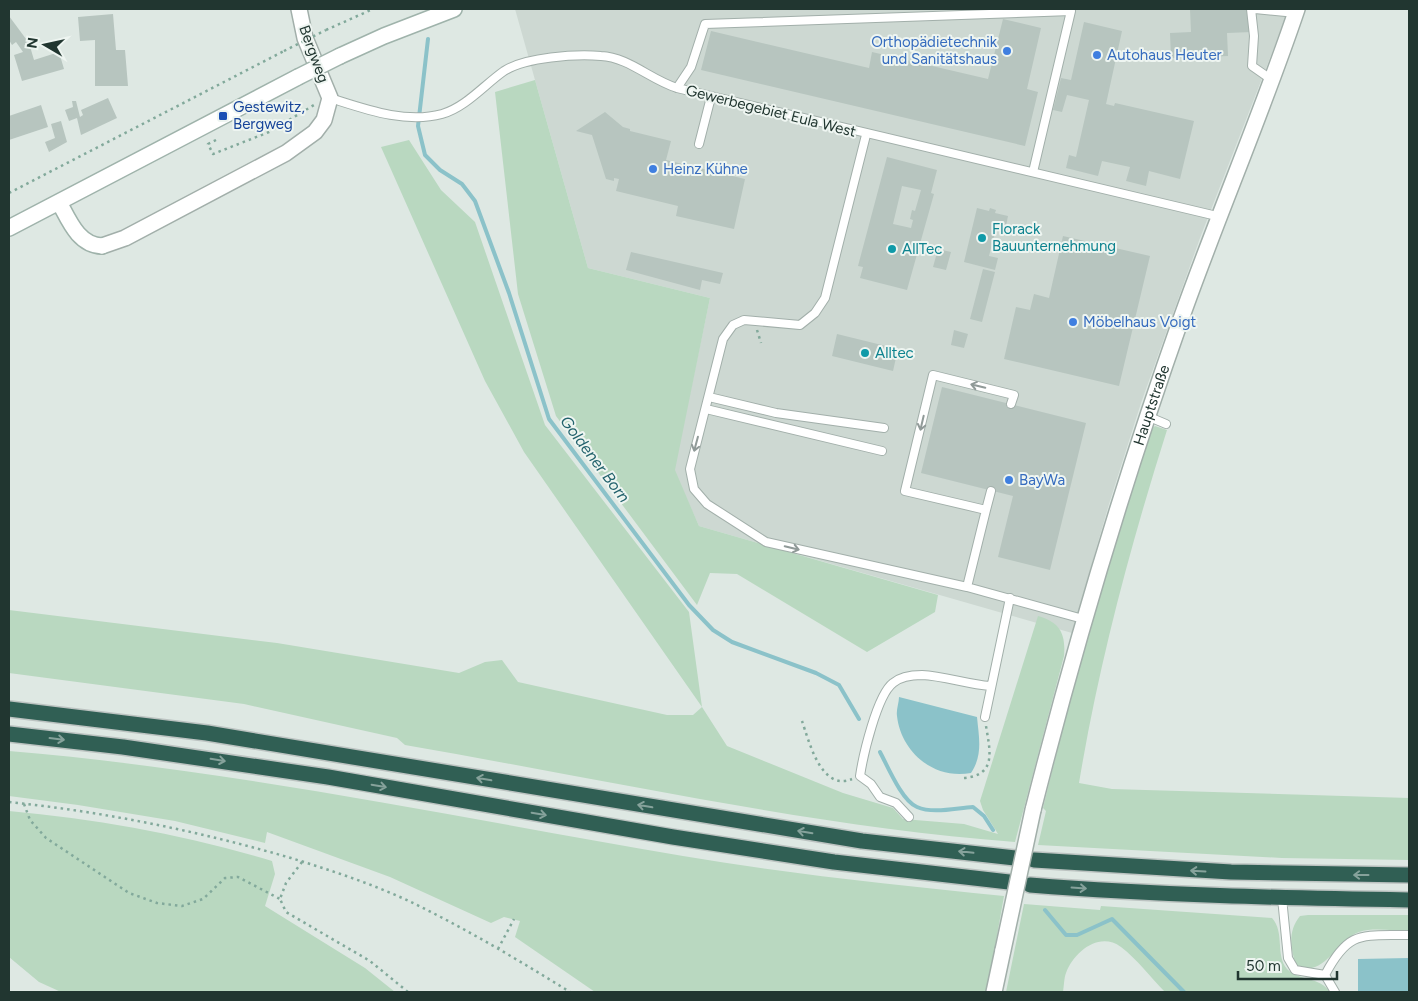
<svg xmlns="http://www.w3.org/2000/svg" width="1418" height="1001" font-family="Figtree,sans-serif">
<rect width="100%" height="100%" fill="#dee8e3"/>
<!-- built -->
<path fill="#cdd8d2" d="M515,9h774l-89,229 -59,165 -32,101 -37,129 -373,-107 -25,-56 36,-172 -122,-30z"/>
<!-- green -->
<path fill="#b9d8c0" d="M535,80l53,188 122,30 -35,172 24,56 239,69 -3,17 -68,40 -130,-78 -27,-1 -13,32 -141,-189 -38,-122 -23,-202z
M409,140l32,50 34,32 70,203 144,187 13,95 25,39 116,47 50,15 10,11 61,5 34,10 -15,-24 -3,-9 58,-185c22,6 28,18 26,40l-49,186c-205,-16 -407,-62 -610,-97l-8,-7 -153,-34 -235,-31v-63l268,33 182,30 26,-11 17,-2 16,22 149,33h26l9,-8 -178,-255 -39,-71 -104,-234z
M1155,426l12,4c-37,117 -68,233 -88,353l33,6 297,9v62l-127,-2 -244,-13 8,-34 -3,-3c31,-127 65,-254 107,-378z
M9,751c227,19 450,67 674,105 106,18 213,29 321,40l-17,96h-392l-80,-55 5,-16 -16,-4 -13,6 -101,-46 -123,-45 -2,11 -90,-22 -97,-16 -69,-9z
M9,811c89,8 177,24 263,50l3,13 -10,32 100,62 30,24h-334l-22,-10 -30,-25z
M1024,904l76,6 1,-4 171,12c13,14 3,37 15,51 13,13 32,7 43,23h-165c-14,-14 -28,-33 -44,-45 -22,-16 -47,5 -55,26 -2,5 -2,13 -3,19h-57z
M1308,915h101v16c-15,0 -36,-4 -50,1 -23,8 -35,48 -63,33 -6,-18 -8,-34 4,-49z"/>
<!-- water -->
<path fill="#8bc2c9" d="M899,697l78,20c2,21 6,38 -6,56 -37,7 -70,-21 -74,-57 -1,-6 2,-13 2,-19z
M1409,958v34h-51v-33z"/>
<g fill="none" stroke-linecap="round" stroke-linejoin="round">
<!-- stream -->
<path stroke="#8bc2c9" stroke-width="4" d="M428,39l-10,87 7,29 15,15 22,14 13,17 34,92 40,126 140,186 24,25 19,12 84,31 23,12 20,34
M880,752c8,15 22,49 37,55 16,7 39,1 56,0l11,9 9,14
M1045,910l21,25h11l35,-16 72,73"/>
</g>
<!-- building -->
<path fill="#b7c5bf" fill-rule="evenodd" d="M1190,9h61l1,23 -25,1 1,23 -57,2 -1,-25 21,-1z
M113,14l3,36h9l3,36h-33v-46l-15,1 -2,-24z
M9,16l20,27 5,17 25,-8 5,17 -42,12 -8,-26 9,-3 -7,-10 -4,3 -3,-5z
M1003,19l38,9 -14,61 11,3 -13,54 -324,-76 10,-39 158,37 3,-16 116,27z
M1084,22l38,9 -16,73 8,2 1,-3 79,18 -14,58 -31,-8 -3,15 -20,-5 4,-14 -28,-6 -4,15 -32,-8 3,-13 7,2 13,-57 -22,-5 -5,17 -9,-2 8,-32 10,2z
M108,98l9,20 -36,17 -4,-17 -8,3 -4,-11 8,-3 -1,-6h4l4,16 3,-2 -2,-5z
M41,105l7,22 -39,13v-24z
M605,112l18,15 7,2v2l41,10 -5,19 79,19 -11,50 -58,-13 2,-10 -62,-15 3,-12 -5,-1v3l-8,-2 -14,-44 -16,-4z
M61,121l6,21 -18,10 -4,-10 10,-4 -4,-14z
M887,157l50,13 -6,23 3,1 -27,96 -47,-12 3,-11 -5,-1zM902,186l19,4 -6,21 -3,-1 -2,9 3,1 -2,8 -18,-4z
M977,208l12,3 1,-3 6,2 -1,3 13,3 -2,10 -9,-2 -8,32 9,2 -3,12 -31,-8z
M1063,236l87,20 -31,130 -115,-27 12,-52 14,3 4,-16 15,4z
M938,249l13,3 -5,18 -13,-3z
M631,252l92,21 -3,11 -18,-4 -2,10 -74,-20z
M983,269l12,3 -13,50 -12,-3z
M954,330l14,4 -4,14 -13,-3z
M837,334l61,15 -5,22 -61,-15z
M942,387l144,36 -36,147 -52,-13 15,-61 -92,-23z"/>
<g fill="none" stroke-linecap="round" stroke-linejoin="round">
<defs>
<path id="service" d="M1251,9l3,27 -2,30 20,14
M1255,9l41,4
M677,88l14,-21 14,-43 366,-13 -38,161
M330,98c35,11 75,26 112,16 24,-7 42,-29 62,-43 22,-14 71,-17 97,-15 27,1 50,24 76,32l544,129
M866,135l-41,163 -10,15 -15,12 -56,-5 -11,5 -10,14 -33,130 4,20 13,15 59,38 201,45 116,32
M699,144l12,-47
M709,397l67,16 108,15
M706,409l176,42
M1147,416l19,8
M991,491l-5,19 -81,-19 28,-116 81,20 -3,9
M967,587l19,-77
M985,717l25,-119
M909,817l-13,-14 -16,-6 -9,-13 -11,-8c3,-20 17,-81 33,-93 7,-6 20,-8 29,-8 22,1 45,9 68,11
M1282,898l6,60 7,12 30,5
M1325,975c24,-46 37,-39 84,-40
M1325,975l10,17"/>
<path id="minor" d="M102,246l23,-8 161,-85 29,-21 9,-12 6,-22 -25,-60 -6,-29"/>
<g id="tertiary">
<path id="s1" d="M1033,810c42,-166 91,-330 148,-491 37,-104 81,-206 116,-310"/>
<path d="M994,992l9,-42"/>
</g>
<path id="secondary" d="M340,56l44,-20 70,-27
M59,202c10,18 19,43 43,44
M9,228l289,-151"/>
<path id="motorway" d="M9,709l198,24 655,108 153,17
M9,734l114,13 205,30 345,60 161,25 175,20
M1034,860l197,12 178,3
M1030,885c127,10 253,13 379,15"/>
</defs>
<!-- service casing -->
<use href="#service" stroke="#a2afaa" stroke-width="10"/>
<!-- minor casing -->
<use href="#minor" stroke="#a2afaa" stroke-width="18"/>
<!-- tertiary casing -->
<use href="#tertiary" stroke="#a2afaa" stroke-width="18"/>
<!-- secondary casing -->
<use href="#secondary" stroke="#9fb3ab" stroke-width="18"/>
<!-- motorway casing -->
<use href="#motorway" stroke="#bcc3c1" stroke-width="18"/>
<!-- path -->
<path stroke="#82a99b" stroke-width="2.5" stroke-dasharray="2.5 4" stroke-linecap="butt" d="M326,30l47,-21
M216,140l-8,4 5,10 56,-22 45,-27
M9,193l275,-142
M757,330l4,13
M802,721c7,20 19,71 50,58
M964,778c33,-3 26,-27 22,-52
M9,802c96,10 189,29 282,56 42,13 85,27 124,46 53,26 105,57 155,88
M24,804l6,16 16,18 83,55 28,10 25,3 21,-7 22,-21 13,-1 42,22
M302,862l-16,21 -6,16 6,13 84,49 38,31
M498,949l16,-30"/>
<!-- service -->
<use href="#service" stroke="#fff" stroke-width="8"/>
<!-- minor -->
<use href="#minor" stroke="#fff" stroke-width="15"/>
<!-- tertiary -->
<use href="#tertiary" stroke="#fff" stroke-width="15"/>
<!-- secondary -->
<use href="#secondary" stroke="#fff" stroke-width="15"/>
<!-- motorway -->
<use href="#motorway" stroke="#305f54" stroke-width="15"/>
<defs>
<path id="tertiary-bridge" d="M1003,950l30,-140"/>
<path id="secondary-bridge" d="M298,77l42,-21"/>
</defs>
<!-- tertiary-bridge casing -->
<use href="#tertiary-bridge" stroke="#a2afaa" stroke-width="18" stroke-linecap="butt"/>
<!-- secondary-bridge casing -->
<use href="#secondary-bridge" stroke="#9fb3ab" stroke-width="18" stroke-linecap="butt"/>
<!-- path-bridge -->
<path stroke="#82a99b" stroke-width="2.5" stroke-dasharray="2.5 4" stroke-linecap="butt" d="M284,51l42,-21"/>
<!-- tertiary-bridge -->
<use href="#tertiary-bridge" stroke="#fff" stroke-width="15"/>
<!-- secondary-bridge -->
<use href="#secondary-bridge" stroke="#fff" stroke-width="15"/>
</g>
<!-- one-way arrows -->
<defs><path id="oneway-shaft" d="M-6 0H5M1.5-3L5.5 0L1.5 3" fill="none" stroke-width="1.6" stroke-linecap="round" stroke-linejoin="round" transform="scale(1.25)"/></defs>
<g stroke="#909a98">
<use href="#oneway-shaft" transform="translate(978 386) rotate(-167)"/>
<use href="#oneway-shaft" transform="translate(922 423) rotate(103)"/>
<use href="#oneway-shaft" transform="translate(696 444) rotate(105)"/>
<use href="#oneway-shaft" transform="translate(792 548) rotate(13)"/>
</g>
<g stroke="#86a29b">
<use href="#oneway-shaft" transform="translate(57 739) rotate(7)"/>
<use href="#oneway-shaft" transform="translate(218 760) rotate(9)"/>
<use href="#oneway-shaft" transform="translate(484 779) rotate(-170)"/>
<use href="#oneway-shaft" transform="translate(379 786) rotate(10)"/>
<use href="#oneway-shaft" transform="translate(645 806) rotate(-170)"/>
<use href="#oneway-shaft" transform="translate(539 814) rotate(10)"/>
<use href="#oneway-shaft" transform="translate(805 832) rotate(-171)"/>
<use href="#oneway-shaft" transform="translate(966 852) rotate(-174)"/>
<use href="#oneway-shaft" transform="translate(1198 871) rotate(-177)"/>
<use href="#oneway-shaft" transform="translate(1361 875) rotate(-180)"/>
<use href="#oneway-shaft" transform="translate(1079 888) rotate(4)"/>
</g>
<!-- markers -->
<g fill="#3f7fe0" stroke="#eef5f1" stroke-width="2">
<circle cx="1007" cy="51" r="5"/>
<circle cx="1097" cy="55" r="5"/>
<circle cx="653" cy="169" r="5"/>
<circle cx="1073" cy="322" r="5"/>
<circle cx="1009" cy="480" r="5"/>
</g>
<rect fill="#1a4fb4" stroke="#eef5f1" stroke-width="2" x="218" y="111" width="10" height="10" rx="2.5"/>
<g fill="#0f9aa8" stroke="#eef5f1" stroke-width="2">
<circle cx="982" cy="238" r="5"/>
<circle cx="892" cy="249" r="5"/>
<circle cx="865" cy="353" r="5"/>
</g>
<g text-anchor="middle" dominant-baseline="central" stroke-width="4" stroke-linejoin="round" paint-order="stroke">
<!-- shop labels -->
<g font-size="15" fill="#366cbe" stroke="#eef5f1" text-anchor="start">
<text x="997" y="42" text-anchor="end">Orthopädietechnik<tspan x="997" dy="17">und Sanitätshaus</tspan></text>
<text x="1107" y="55">Autohaus Heuter</text>
<text x="663" y="169">Heinz Kühne</text>
<text x="1083" y="322">Möbelhaus Voigt</text>
<text x="1019" y="480">BayWa</text>
</g>
<!-- street labels -->
<g font-size="15" fill="#213630" stroke="#eef5f1">
<text transform="translate(314 54) rotate(70)">Bergweg</text>
<text transform="translate(771 111) rotate(14)">Gewerbegebiet Eula West</text>
<text stroke="none"><textPath href="#s1" startOffset="422">Hauptstraße</textPath></text>
</g>
<!-- transit labels -->
<g font-size="15" fill="#164399" stroke="#eef5f1" text-anchor="start">
<text x="233" y="107">Gestewitz,<tspan x="233" dy="17">Bergweg</tspan></text>
</g>
<!-- culture labels -->
<g font-size="15" fill="#0d838f" stroke="#eef5f1" text-anchor="start">
<text x="992" y="229">Florack<tspan x="992" dy="17">Bauunternehmung</tspan></text>
<text x="902" y="249">AllTec</text>
<text x="875" y="353">Alltec</text>
</g>
<!-- water labels -->
<g font-size="16" font-style="italic" fill="#22626c" stroke="#eef5f1">
<text transform="translate(595 459) rotate(53)">Goldener Born</text>
</g>
</g>
<!-- border -->
<rect width="1418" height="1001" fill="none" stroke="#213630" stroke-width="20"/>
<!-- north arrow -->
<g transform="translate(45 45) rotate(279)" stroke="#eef5f1" stroke-width="4" paint-order="stroke">
<path d="M0-4L9 19L0 12L-9 19Z" fill="#213630"/>
<text y="-8" font-size="14" font-weight="bold" text-anchor="middle" fill="#213630">N</text>
</g>
<!-- scale -->
<path d="M1238 971v8h99v-8" fill="none" stroke="#213630" stroke-width="2.5"/>
<text x="1246" y="971" font-size="15" fill="#213630" stroke="#eef5f1" stroke-width="4" paint-order="stroke">50 m</text>
</svg>
